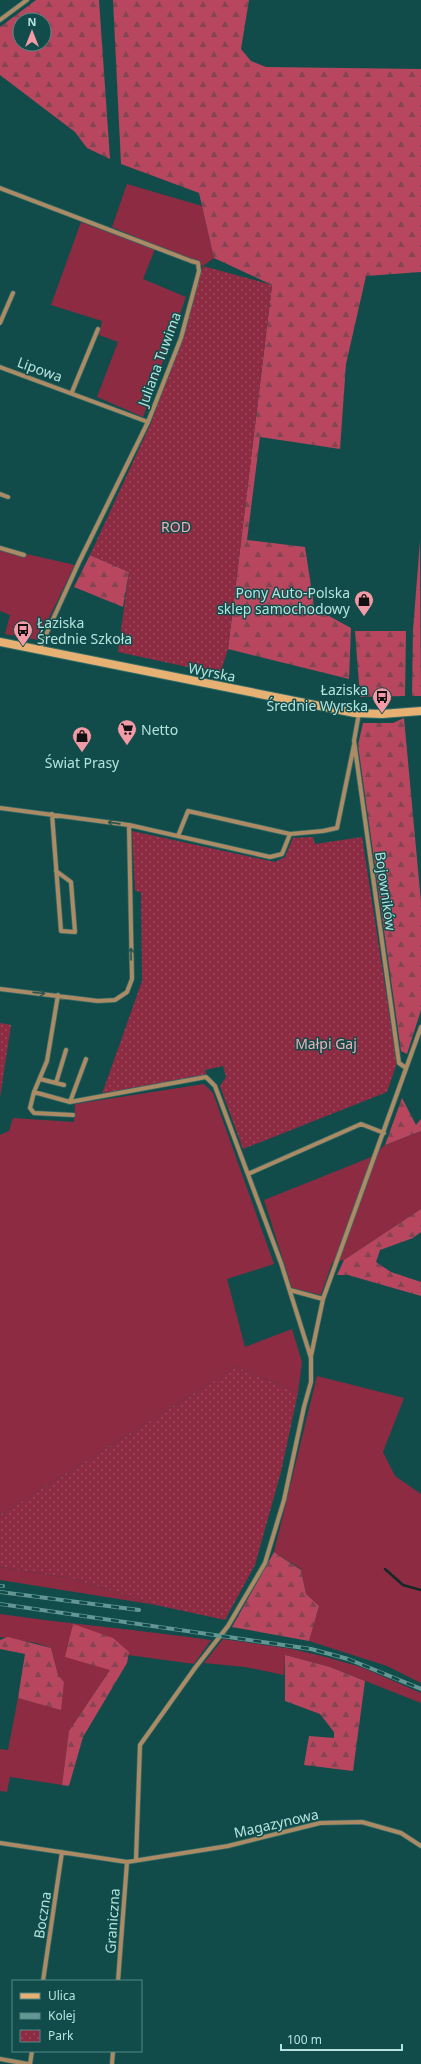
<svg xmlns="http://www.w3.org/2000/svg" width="421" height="2064" font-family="'Noto Sans',sans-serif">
<defs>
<pattern id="forest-firs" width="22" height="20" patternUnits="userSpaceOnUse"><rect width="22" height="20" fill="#b8465e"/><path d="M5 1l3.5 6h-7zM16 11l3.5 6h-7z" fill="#844553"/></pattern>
<pattern id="park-dots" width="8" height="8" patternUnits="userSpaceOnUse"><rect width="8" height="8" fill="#8d2b42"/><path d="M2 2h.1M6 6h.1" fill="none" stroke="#9b4a5d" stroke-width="1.8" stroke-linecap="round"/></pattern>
</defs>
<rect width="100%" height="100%" fill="#114c4a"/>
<!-- grass -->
<path fill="#8d2b42" d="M127,184l75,22 12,52 -11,8 -91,-39z
M81,222l74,27 -12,30 43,18 -43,120 -46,-20 21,-55 -19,-7 3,-14 -51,-16z
M0,548l75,17 -37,75 -33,-6 5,-19 -10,-4z
M204,1084l9,9 61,171 -47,15 18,68 47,-18 10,33 -4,31 -62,-26 -236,148v-380l9,-4 4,-13 61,4 1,-18z
M421,1131v78l-77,51 -12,3 -11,32 -29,-7 -28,-88 105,-42 16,-13z
M317,1376l87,22 -21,54 12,24 26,18v189l-34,-17 -78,-25 10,-35 -13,-12 -5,-25 -27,-17z
M0,1567l75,12 81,26 -156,-25z
M0,1614c70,10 141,16 211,26l-17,24 -66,-9 1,-4 -19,19 -41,61 -7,54 -52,-8 -3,15 -7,-1v-42l8,1 10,-52 42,11 4,-27 -6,-7 -7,-27 -15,-5 -36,-6z
M223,1639l69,10 34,8 35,10 60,26v10l-91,-36 -45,-12 -1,20 -39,-8 -41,-4z"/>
<!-- forest -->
<path fill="url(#forest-firs)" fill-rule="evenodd" d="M36,0h63l11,159 -23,-11 -12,-16 -75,-57v-48zM20,20h24v24h-24z
M113,0h136l-8,49 10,12 15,6 155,2v203l-55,4 -20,88 -6,85 -80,-12 -13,103 58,7 10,65 14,4 22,12 -2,51 -121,-30 44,-364 -58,-27 -15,-65 -78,-29z
M420,541l1,155h-9l1,-66z
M90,555l39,17 -6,35 -49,-20z
M355,631h51l-1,65 -45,1z
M404,718l17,184v108l-14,44 -6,-3 -43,-306 5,-22h30z
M402,1098l14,27 5,-6v12l-36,14z
M421,1209v23l-8,6 -33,12 -4,12 15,10 30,10v14l-73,-21h-11l7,-15z
M274,1552l27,18 5,24 13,12 -10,35 -77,-14z
M73,1624l40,14 16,14 -2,11 -44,74 -14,49 -7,-1 7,-54 41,-61 -45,-13z
M8,1637l43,11 7,27 6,7 -3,28 -43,-12 7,-44 -25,-5v-9z
M285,1655l45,12 35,14 -12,90 -49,-6 5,-29 25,2v-6l-14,-18 -35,-13z"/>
<!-- park -->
<path fill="url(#park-dots)" d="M203,266l69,19 -44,364 -8,25 -102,-22 11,-80 -39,-17 61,-132 30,-85z
M132,831l143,31 10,-5 8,-19 20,-1 2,7 47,-7 35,226 -10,29 -144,57 -23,-63 6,-9 -3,-11 -18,4 2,6 -105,18 40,-113 -1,-89 -6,-1z
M0,1023l11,2 -11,73z
M236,1367l62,26 -17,79 -26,93 -30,55 -69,-15 -81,-26 -75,-12v-52z"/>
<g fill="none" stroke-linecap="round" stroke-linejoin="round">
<!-- stream -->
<path stroke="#122928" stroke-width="2.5" d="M385,1569l18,16 18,5"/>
<defs>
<path id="street" d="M0,20l27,-20
M0,188l191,73 7,2 1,8 -18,67 -33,84 -69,140 -40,88
M0,323l13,-30
M0,367l148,55
M72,392l26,-63
M0,494l8,3
M0,548l24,7
M359,713l-5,28 45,322 7,5
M0,808l129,17 3,154 -5,13 -12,8 -17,1 -98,-12
M52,814l9,117 14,1 -4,-50 -15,-11
M129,825l141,32 12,-3 8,-20 33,-3 14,-3 17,-83
M178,836l10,-25 102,23
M58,995l-11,66 -13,31 36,10 136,-25 9,9 66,177 30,95v24l-7,25 -20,93 -19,63 -37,63 -33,42 -55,77 -4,115
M40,1079l24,6
M56,1083l10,-33
M34,1092l-4,16 4,5 39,2
M70,1102l16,-43
M248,1174l113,-50 23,9
M290,1290l33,9
M311,1356l12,-57 98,-272
M0,1843l127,19 101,-16 92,-23 42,-1 39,11 20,13
M43,1981l19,-129
M118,1981l9,-119
M0,2059l28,5
M30,2064l2,-13
M112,2064l1,-13"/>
<path id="secondary" d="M0,642l355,71 27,1 39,-3"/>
</defs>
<!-- street casing -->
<use href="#street" stroke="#326a68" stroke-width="5.5"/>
<!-- secondary casing -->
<use href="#secondary" stroke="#326a68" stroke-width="10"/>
<!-- street -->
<use href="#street" stroke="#ab8a64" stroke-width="4"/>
<!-- secondary -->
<use href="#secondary" stroke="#e6b172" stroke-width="8"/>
<defs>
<path id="rail" d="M0,1586h3
M0,1592l139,18
M0,1604l311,45 37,10 73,30"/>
</defs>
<!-- rail casing -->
<use href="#rail" stroke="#629794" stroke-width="4"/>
<!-- rail -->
<use href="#rail" stroke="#114c4a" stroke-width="2.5" stroke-dasharray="8" stroke-linecap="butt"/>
</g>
<!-- one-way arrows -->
<defs><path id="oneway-shaft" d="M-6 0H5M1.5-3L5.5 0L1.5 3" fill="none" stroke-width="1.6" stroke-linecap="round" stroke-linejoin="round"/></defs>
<g stroke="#28554e">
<use href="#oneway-shaft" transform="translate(114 823) rotate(-172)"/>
<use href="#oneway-shaft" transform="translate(131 954) rotate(-91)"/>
<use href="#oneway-shaft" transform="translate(39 993) rotate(6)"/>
</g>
<!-- icons -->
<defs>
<symbol id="shop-pin" viewBox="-11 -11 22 30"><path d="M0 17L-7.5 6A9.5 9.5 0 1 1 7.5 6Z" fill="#f39aa7" stroke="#114c4a"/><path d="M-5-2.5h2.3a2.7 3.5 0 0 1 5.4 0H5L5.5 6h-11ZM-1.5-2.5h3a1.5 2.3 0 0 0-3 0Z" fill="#111"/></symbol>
<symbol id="bus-pin" viewBox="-11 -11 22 30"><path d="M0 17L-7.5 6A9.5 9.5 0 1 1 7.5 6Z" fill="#f39aa7" stroke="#114c4a"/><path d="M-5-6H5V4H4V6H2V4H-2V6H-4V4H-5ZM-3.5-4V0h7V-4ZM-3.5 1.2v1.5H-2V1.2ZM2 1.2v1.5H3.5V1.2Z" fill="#111"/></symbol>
<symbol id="supermarket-pin" viewBox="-11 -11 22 30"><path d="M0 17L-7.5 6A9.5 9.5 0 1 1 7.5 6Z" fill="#f39aa7" stroke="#114c4a"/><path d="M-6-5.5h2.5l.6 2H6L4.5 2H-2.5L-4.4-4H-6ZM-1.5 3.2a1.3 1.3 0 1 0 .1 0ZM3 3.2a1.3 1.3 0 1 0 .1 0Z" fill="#111"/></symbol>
</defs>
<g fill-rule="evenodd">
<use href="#shop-pin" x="353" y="589" width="22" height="30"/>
<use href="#bus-pin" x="12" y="619" width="22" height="30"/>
<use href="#bus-pin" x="371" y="686" width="22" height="30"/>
<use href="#supermarket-pin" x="116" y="718" width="22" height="30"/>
<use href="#shop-pin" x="71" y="725" width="22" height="30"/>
</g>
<g text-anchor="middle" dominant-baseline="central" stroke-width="3" stroke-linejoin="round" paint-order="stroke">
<!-- street labels -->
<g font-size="14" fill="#b4e3df" stroke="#114c4a">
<text transform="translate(159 359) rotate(-70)">Juliana Tuwima</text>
<text transform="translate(40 369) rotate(20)">Lipowa</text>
<text transform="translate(212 672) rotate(11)">Wyrska</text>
<text transform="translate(386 891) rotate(82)">Bojowników</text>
<text transform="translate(276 1823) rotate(-13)">Magazynowa</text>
<text transform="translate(42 1915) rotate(-81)">Boczna</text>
<text transform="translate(112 1921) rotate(-86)">Graniczna</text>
</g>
<!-- park labels -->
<g font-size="14" fill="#edb1b8" stroke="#114c4a">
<text x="176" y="526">ROD</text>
<text x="326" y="1043">Małpi Gaj</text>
</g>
<!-- poi labels -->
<g font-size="14" fill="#b4e3df" stroke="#114c4a" text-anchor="end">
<text x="350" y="592">Pony Auto-Polska<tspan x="350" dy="16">sklep samochodowy</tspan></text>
<text x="37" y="622" text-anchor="start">Łaziska<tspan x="37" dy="16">Średnie Szkoła</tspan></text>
<text x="368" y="689">Łaziska<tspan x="368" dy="16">Średnie Wyrska</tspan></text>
<text x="141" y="729" text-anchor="start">Netto</text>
<text x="82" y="762" text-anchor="middle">Świat Prasy</text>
</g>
</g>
<!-- legend -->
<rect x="12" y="1980" width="130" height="72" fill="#114c4a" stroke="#528886"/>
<rect x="20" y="1993" width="20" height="6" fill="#e6b172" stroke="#528886"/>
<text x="48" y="2000" font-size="12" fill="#b4e3df">Ulica</text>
<rect x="20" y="2013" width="20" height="6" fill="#629794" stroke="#528886"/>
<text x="48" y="2020" font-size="12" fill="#b4e3df">Kolej</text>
<rect x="20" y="2030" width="20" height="12" fill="url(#park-dots)" stroke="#528886"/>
<text x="48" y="2040" font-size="12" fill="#b4e3df">Park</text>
<!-- north arrow -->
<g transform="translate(32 32)"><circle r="19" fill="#114c4a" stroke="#528886"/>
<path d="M0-3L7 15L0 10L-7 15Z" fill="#f39aa7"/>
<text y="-6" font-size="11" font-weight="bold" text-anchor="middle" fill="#b4e3df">N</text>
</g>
<!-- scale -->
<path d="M281 2044v6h121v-6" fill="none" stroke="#b4e3df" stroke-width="2"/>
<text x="287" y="2044" font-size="12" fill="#b4e3df" stroke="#114c4a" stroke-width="3" paint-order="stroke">100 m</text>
</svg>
